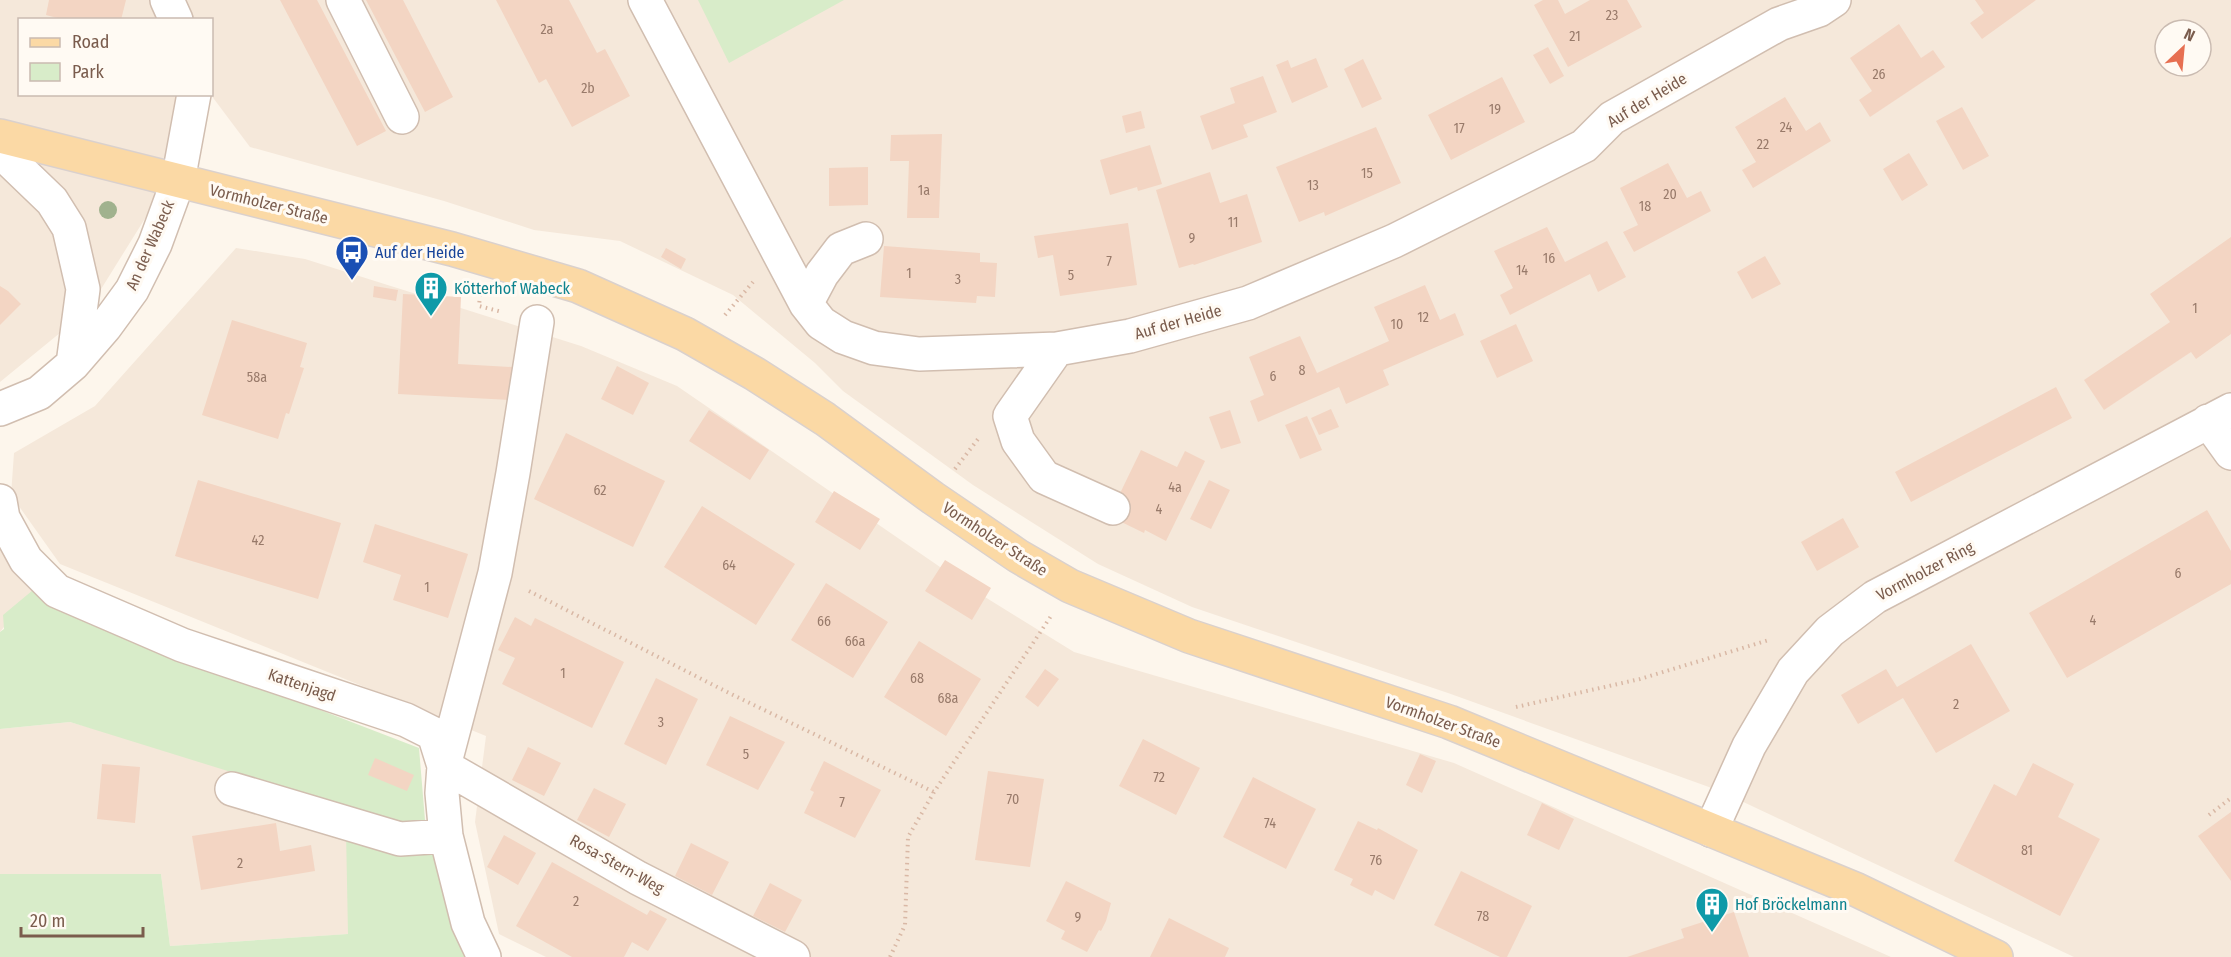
<svg xmlns="http://www.w3.org/2000/svg" width="2231" height="957" font-family="'Fira Sans Condensed',sans-serif">
<rect width="100%" height="100%" fill="#fdf6ec"/>
<!-- residential -->
<path fill="#f5e8da" fill-rule="evenodd" d="M0,0h2231v957h-157l-354,-166 -272,-98 -256,-86 -94,-43 -125,-79 -130,-94 -28,-28 -82,-68 -113,-54 -86,-11 -90,-29 -194,-54 -39,-52 1,-75h-192v74l160,1 -21,101 -71,114 -88,72zM2165,30h36v36h-36z
M236,248l69,11 276,87 96,40 295,203 102,63 380,111 437,194h-1345l-47,-23 -24,-112 11,-86 -426,-172 -49,-69 3,-42 81,-47z
M0,541l33,49 -33,42z
M70,722l109,31 213,69 33,-2 6,27 -82,87 -179,12 -9,-72h-161v-145z"/>
<!-- green -->
<path fill="#d8ecc9" d="M698,0h146l-115,63z
M33,590l134,61 252,97 6,72 -33,2 -322,-100 -70,7v-97l4,-3 -1,-14z
M346,831l85,16 41,110h-472v-83h161l9,72 178,-12z"/>
<!-- building -->
<path fill="#f3d5c3" d="M49,0h77l-5,20h-56l-19,-5z
M280,0h37l69,131 -29,15z
M366,0h37l50,97 -28,15z
M496,0h73l28,53 8,-4 25,47 -58,31 -26,-48 -7,4z
M1543,0h15l7,14 25,-14h37l15,27 -74,40 -34,-62z
M1975,0h61l-54,39 -12,-16 14,-10z
M1899,24l22,34 12,-8 12,17 -75,50 -11,-17 13,-9 -22,-33z
M1548,47l16,29 -14,8 -17,-29z
M1316,58l12,29 -36,16 -16,-38 12,-5 3,8z
M1363,59l19,40 -20,9 -18,-39z
M1263,76l14,36 -34,13 5,12 -36,13 -12,-34 35,-13 -5,-15z
M1502,77l23,45 -74,38 -23,-45z
M1785,97l21,34 14,-9 11,19 -78,47 -11,-18 14,-8 -21,-35z
M1962,107l27,49 -26,14 -27,-49z
M1141,111l4,17 -19,5 -4,-17z
M1376,127l25,56 -76,33 -1,-4 -25,10 -23,-55z
M942,134l-3,84h-32l2,-57h-19l1,-26z
M1150,145l12,39 -24,7 -1,-4 -27,8 -10,-35z
M1909,153l19,32 -26,16 -19,-32z
M1668,163l19,35 14,-7 10,20 -77,41 -11,-20 15,-7 -18,-37z
M868,167v38l-39,1v-38z
M1210,172l10,31 27,-9 15,48 -68,23 -1,-1 -14,4 -23,-78z
M1128,223l9,62 -77,11 -7,-41 -15,3 -4,-22z
M1547,227l18,35 42,-21 19,36 -28,15 -8,-18 -80,41 -10,-20 13,-7 -19,-37z
M2231,237v97l-35,25 -5,-7 -87,58 -20,-30 86,-58 -20,-28z
M884,246l96,7v9l17,1 -2,34 -18,-1 -1,7 -96,-6z
M666,248l20,11 -5,10 -20,-12z
M1765,256l16,28 -29,15 -15,-27z
M1425,285l15,35 15,-7 9,22 -81,35 6,15 -43,19 -7,-17 -81,35 -8,-21 14,-6 -15,-38 51,-21 17,37 72,-32 -15,-34z
M0,286l8,5 13,13 -21,21z
M374,286l24,4 -2,11 -23,-4z
M403,294l58,3 -3,67 54,3 -1,33 -113,-6z
M232,320l75,23 -7,24 4,1 -15,46 -3,-1 -8,26 -76,-24z
M1516,324l17,37 -36,17 -17,-37z
M617,366l32,17 -16,32 -32,-16z
M2056,387l16,31 -161,84 -16,-30z
M1331,409l8,18 -20,8 -8,-17z
M709,410l60,40 -19,30 -61,-39z
M1230,410l11,33 -20,6 -12,-32z
M1307,416l15,34 -22,9 -15,-34z
M566,433l99,48 -32,66 -99,-48z
M1141,450l36,17 8,-16 20,10 -39,80 -21,-11 -1,3 -35,-17z
M198,480l143,43 -23,76 -143,-43z
M1209,480l21,10 -19,39 -21,-10z
M834,491l46,28 -20,31 -45,-28z
M702,506l93,58 -39,61 -92,-58z
M2207,510l24,41v33l-164,94 -38,-65z
M1843,518l16,29 -42,24 -16,-29z
M375,524l93,30 -20,64 -55,-18 8,-25 -38,-13z
M945,560l46,28 -19,32 -47,-29z
M826,583l62,39 -35,56 -62,-38z
M515,617l16,9 4,-8 89,44 -32,66 -90,-44 13,-26 -17,-8z
M919,641l62,38 -35,57 -62,-39z
M1971,644l39,67 -74,42 -33,-55 -45,26 -17,-29 45,-26 11,18z
M1045,669l14,10 -21,28 -13,-10z
M656,678l42,21 -32,66 -42,-21z
M730,716l55,26 -27,48 -52,-25z
M1143,739l57,29 -24,47 -57,-29z
M528,747l33,16 -17,33 -32,-16z
M1420,754l16,7 -14,32 -16,-8z
M375,758l39,17 -7,16 -39,-16z
M824,761l57,29 -26,48 -51,-25 10,-21 -4,-2z
M2033,763l41,21 -16,33 42,22 -40,77 -106,-55 40,-77 22,12z
M102,764l38,3 -5,56 -38,-4z
M988,771l56,8 -14,88 -55,-7z
M1253,777l63,32 -30,60 -63,-32z
M594,788l32,16 -17,33 -32,-17z
M1542,803l32,16 -15,31 -32,-15z
M2231,812v69l-33,-45z
M1358,821l19,9 1,-2 40,22 -24,50 -19,-10 -3,6 -22,-11 3,-6 -19,-9z
M276,823l4,28 31,-6 4,26 -114,19 -9,-54z
M504,835l32,18 -18,32 -31,-18z
M691,843l38,19 -17,33 -37,-19z
M552,862l95,53 3,-5 17,9 -19,32 -16,-9 -8,15h-52l-56,-31z
M1461,871l71,35 -25,51h-7l-66,-32z
M1066,881l45,22 -5,18 -5,10 -2,-1 -12,22 -26,-13 4,-8 -19,-10z
M770,883l32,17 -17,32 -32,-16z
M1734,912l15,45h-122l57,-19 -3,-9z
M1169,918l60,30 -4,9h-75z"/>
<g fill="none" stroke-linecap="round" stroke-linejoin="round">
<defs>
<path id="minor" d="M167,0l9,20
M343,0l59,117
M645,0l161,304 15,19 22,14 31,11 45,6 138,-5 73,-13 118,-33 146,-62 190,-95 28,-28 167,-94 40,-14 15,-10
M0,151l52,50 17,27 14,61 -10,75
M806,304l16,-30 19,-25 25,-10
M537,322l-24,151 -18,100 -51,193 194,112 155,79
M1057,349l-47,67 8,25 26,36 69,31
M0,409l39,-16 34,-29 32,-37 27,-37 23,-46 23,-63 16,-87
M2208,421l23,32
M0,501l3,17 23,42 31,31 125,54 224,75 28,14 10,32 -2,27 4,43 22,87 16,34
M232,789l168,50 46,-3
M1711,830l38,-84 44,-75 37,-40 45,-34 356,-187"/>
<path id="major" d="M0,136l452,113 126,37 107,48 70,40 70,45 108,79 85,58 52,30 119,50 260,86 408,168 139,67"/>
</defs>
<!-- minor casing -->
<use href="#minor" stroke="#d1beb0" stroke-width="36"/>
<!-- major casing -->
<use href="#major" stroke="#dad1cd" stroke-width="36"/>
<!-- path -->
<path stroke="#d9b8a5" stroke-width="4" stroke-dasharray="1.5 4.5" stroke-linecap="butt" d="M480,295l-1,11 23,6
M725,315l28,-33
M955,469l23,-30
M529,591l200,102 205,99
M1516,707l124,-28 129,-39
M2209,815l22,-17
M890,957l15,-32 3,-88 26,-45 117,-176"/>
<!-- minor -->
<use href="#minor" stroke="#fff" stroke-width="33"/>
<!-- major -->
<use href="#major" stroke="#fbd9a5" stroke-width="33"/>
</g>
<!-- trees -->
<circle fill="#a0b28e" cx="108" cy="210" r="9"/>
<!-- icons -->
<defs>
<symbol id="bus-pin" viewBox="-11 -11 22 30"><path d="M0 17L-7.5 6A9.5 9.5 0 1 1 7.5 6Z" fill="#1a4fb4" stroke="#fffaf3"/><path d="M-5-6H5V4H4V6H2V4H-2V6H-4V4H-5ZM-3.5-4V0h7V-4ZM-3.5 1.2v1.5H-2V1.2ZM2 1.2v1.5H3.5V1.2Z" fill="#fff"/></symbol>
<symbol id="building-pin" viewBox="-11 -11 22 30"><path d="M0 17L-7.5 6A9.5 9.5 0 1 1 7.5 6Z" fill="#0f9aa8" stroke="#fffaf3"/><path d="M-4-6H4V6H1V3H-1V6H-4ZM-2.5-4.3h1.7v1.8h-1.7ZM.8-4.3h1.7v1.8H.8ZM-2.5-1h1.7V.8h-1.7ZM.8-1h1.7V.8H.8Z" fill="#fff"/></symbol>
</defs>
<g fill-rule="evenodd">
<use href="#bus-pin" x="333" y="233" width="38" height="52"/>
<use href="#building-pin" x="412" y="269" width="38" height="52"/>
<use href="#building-pin" x="1693" y="885" width="38" height="52"/>
</g>
<g text-anchor="middle" dominant-baseline="central" stroke-width="6" stroke-linejoin="round" paint-order="stroke">
<!-- number labels -->
<g font-size="14" fill="#987a6a">
<text x="1612" y="15">23</text>
<text x="547" y="29">2a</text>
<text x="1575" y="36">21</text>
<text x="1879" y="74">26</text>
<text x="588" y="88">2b</text>
<text x="1495" y="109">19</text>
<text x="1786" y="127">24</text>
<text x="1459" y="128">17</text>
<text x="1763" y="144">22</text>
<text x="1367" y="173">15</text>
<text x="1313" y="185">13</text>
<text x="924" y="190">1a</text>
<text x="1670" y="194">20</text>
<text x="1645" y="206">18</text>
<text x="1233" y="222">11</text>
<text x="1192" y="238">9</text>
<text x="1549" y="258">16</text>
<text x="1109" y="261">7</text>
<text x="1522" y="270">14</text>
<text x="909" y="273">1</text>
<text x="1071" y="275">5</text>
<text x="958" y="279">3</text>
<text x="2195" y="308">1</text>
<text x="1423" y="317">12</text>
<text x="1397" y="324">10</text>
<text x="1302" y="370">8</text>
<text x="1273" y="376">6</text>
<text x="257" y="377">58a</text>
<text x="1175" y="487">4a</text>
<text x="600" y="490">62</text>
<text x="1159" y="509">4</text>
<text x="258" y="540">42</text>
<text x="729" y="565">64</text>
<text x="2178" y="573">6</text>
<text x="427" y="587">1</text>
<text x="2093" y="620">4</text>
<text x="824" y="621">66</text>
<text x="855" y="641">66a</text>
<text x="563" y="673">1</text>
<text x="917" y="678">68</text>
<text x="948" y="698">68a</text>
<text x="1956" y="704">2</text>
<text x="661" y="722">3</text>
<text x="746" y="754">5</text>
<text x="1159" y="777">72</text>
<text x="1013" y="799">70</text>
<text x="842" y="802">7</text>
<text x="1270" y="823">74</text>
<text x="2027" y="850">81</text>
<text x="1376" y="860">76</text>
<text x="240" y="863">2</text>
<text x="576" y="901">2</text>
<text x="1483" y="916">78</text>
<text x="1078" y="917">9</text>
</g>
<!-- street labels -->
<g font-size="16" fill="#7a5c4d" stroke="#fffaf3">
<text transform="translate(1647 100) rotate(-31)">Auf der Heide</text>
<text transform="translate(269 204) rotate(14)">Vormholzer Straße</text>
<text transform="translate(150 245) rotate(-66)">An der Wabeck</text>
<text transform="translate(1178 322) rotate(-16)">Auf der Heide</text>
<text transform="translate(995 539) rotate(33)">Vormholzer Straße</text>
<text transform="translate(1925 571) rotate(-28)">Vormholzer Ring</text>
<text transform="translate(302 685) rotate(19)">Kattenjagd</text>
<text transform="translate(1443 722) rotate(20)">Vormholzer Straße</text>
<text transform="translate(617 864) rotate(29)">Rosa-Stern-Weg</text>
</g>
<!-- transit labels -->
<g font-size="16" fill="#164399" stroke="#fffaf3" text-anchor="start">
<text x="375" y="252">Auf der Heide</text>
</g>
<!-- culture labels -->
<g font-size="16" fill="#0d838f" stroke="#fffaf3" text-anchor="start">
<text x="454" y="288">Kötterhof Wabeck</text>
<text x="1735" y="904">Hof Bröckelmann</text>
</g>
</g>
<!-- legend -->
<rect x="18" y="18" width="195" height="78" fill="#fffaf3" stroke="#cabbb1" stroke-width="1.5"/>
<rect x="30" y="38" width="30" height="9" fill="#fbd9a5" stroke="#cabbb1" stroke-width="1.5"/>
<text x="72" y="48" font-size="18" fill="#7a5c4d">Road</text>
<rect x="30" y="63" width="30" height="18" fill="#d8ecc9" stroke="#cabbb1" stroke-width="1.5"/>
<text x="72" y="78" font-size="18" fill="#7a5c4d">Park</text>
<!-- north arrow -->
<g transform="translate(2183 48) rotate(26)"><circle r="28" fill="#fffaf3" stroke="#cabbb1" stroke-width="1.5"/>
<path d="M0-4.5L10 22L0 15L-10 22Z" fill="#e76f51"/>
<text y="-9" font-size="16" font-weight="bold" text-anchor="middle" fill="#7a5c4d">N</text>
</g>
<!-- scale -->
<path d="M21 927v9h122v-9" fill="none" stroke="#7a5c4d" stroke-width="3"/>
<text x="30" y="927" font-size="18" fill="#7a5c4d" stroke="#fffaf3" stroke-width="4.5" paint-order="stroke">20 m</text>
</svg>
